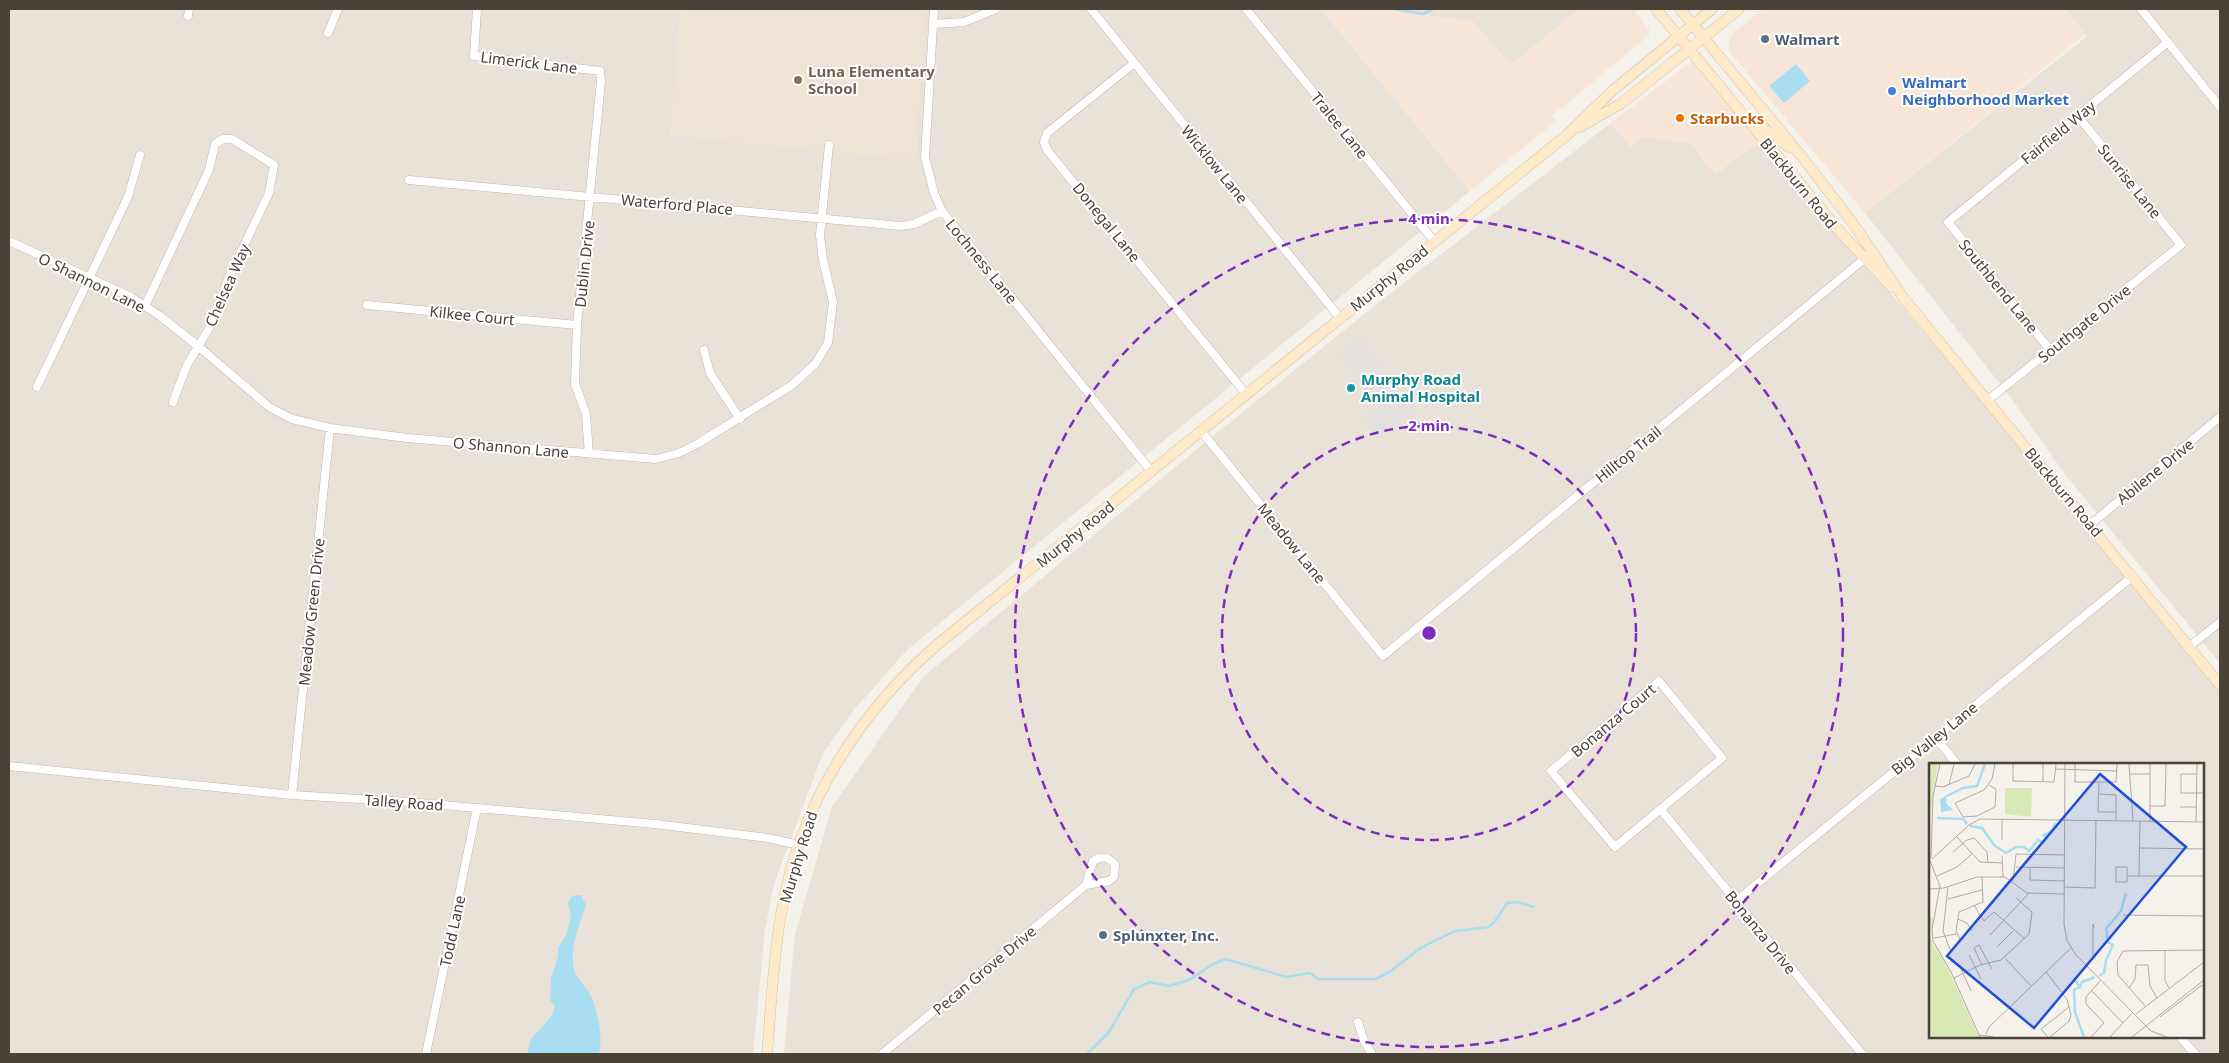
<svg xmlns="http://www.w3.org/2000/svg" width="2229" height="1063" font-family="'Noto Sans',sans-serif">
<rect width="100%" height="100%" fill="#f5f1eb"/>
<!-- residential -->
<path fill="#e9e2d9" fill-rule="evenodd" d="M9,9h672l-10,127 246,19 -1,-30 9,-91v-25h396l149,182 -563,459 -54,61 -30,42 -49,131 -9,45 -12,125h-744z
M1378,9h201l-68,56 -39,-44z
M2065,9h155v654l-153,-186 -59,-83 -143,-181 222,-177z
M1611,123l19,23 13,-9 47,6 25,31 46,-33 179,210 280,340v363h-1436l11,-120 37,-127 91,-130 279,-232 172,-139zM1930,764h273v273h-273z"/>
<!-- commercial -->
<path fill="#f7e5d7" d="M1321,9h57l94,12 39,44 68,-56h54l16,20v6l-97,81 4,5 -86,70z
M1763,9h303l20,25 -221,179 -136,-162v-14z
M1692,61l69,80 -47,33 -24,-31 -47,-6 -13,10 -19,-24z"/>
<!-- education -->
<path fill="#eee4d5" d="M681,9h244v25l-9,91 1,30 -4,5 -242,-24z"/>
<!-- parking -->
<path fill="#e4e1df" d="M1360,339l57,70 -38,31 -16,-20 18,-14 -41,-50z"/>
<!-- water -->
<path fill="#a8ddf2" d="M1796,64l14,17 -26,22 -15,-17z
M581,895l5,10c-6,17 -14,37 -13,56 0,13 8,20 15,30 10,16 15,46 11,63h-72l4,-15 22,-25 2,-7 -5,-7 1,-22 7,-22v-8l9,-14 4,-18 -3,-13 4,-7z"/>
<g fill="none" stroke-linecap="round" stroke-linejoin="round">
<!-- stream -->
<path stroke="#a8ddf2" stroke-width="2.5" d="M1395,9l27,5 12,-5
M1087,1054l22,-22 25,-43 16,-7 19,4 20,-6 24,-16 13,-5 60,18 24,-4 8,6h57l13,-6 34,-26 33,-16 34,-4 7,-7 11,-17 11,-1 16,5"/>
<defs>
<path id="street" d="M477,9l-3,47 126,15 1,10 -24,244 -2,59 11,30 3,41
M934,9l-9,148 9,36 8,18 209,260
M1091,9l249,309
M1246,9l188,232
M2141,9l79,98
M188,16l1,-7
M934,24l30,-2 32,-13
M328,33l10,-24
M1133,64l-86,69 -3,9 3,8 199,244
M409,180l492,46 13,-2 28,-13
M9,241l122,56 29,19 38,30 71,61 23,12 38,9 77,10 249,21 23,-6 18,-9 95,-59 23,-21 13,-21 5,-41 -10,-42 -3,-25 9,-90
M367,305l210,20
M145,306l64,-136 6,-26 8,-5h9l42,26 -5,28 -40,84 -18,48 -24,40 -14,37
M704,350l6,23 30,46
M2050,350l-102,-128 220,-180
M37,387l91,-190 12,-42
M1988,400l193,-155 -103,-129
M1201,431l182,225 486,-401
M2091,524l129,-107
M2189,647l31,-25
M1659,681l63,77 -107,89 -64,-76z
M1935,737l22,27
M9,766l283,29 117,7 246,22 113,14 31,7
M292,795l38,-367
M1661,810l201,244
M1736,901l397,-325
M1358,1022l6,19 8,13
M2180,1037l15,17
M426,1054l51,-246
M882,1054l204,-169 23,-4 5,-4 1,-13c-7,-7 -13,-9 -22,-3l-7,24"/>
<path id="secondary" d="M1656,9l185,224 51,54
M1680,9l122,148 50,65 53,78 315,385
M1580,127l42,-24 117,-94
M1757,131l7,-2 25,18
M767,1054c4,-46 6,-94 14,-140 18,-109 79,-205 163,-275l624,-505 44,-43 100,-82"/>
</defs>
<!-- street casing -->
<use href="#street" stroke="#c1b7ad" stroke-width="9"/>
<!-- secondary casing -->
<use href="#secondary" stroke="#d8c19d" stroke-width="11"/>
<!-- street -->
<use href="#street" stroke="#fff" stroke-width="8"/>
<!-- secondary -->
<use href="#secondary" stroke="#ffebcb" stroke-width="10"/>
</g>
<!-- distance rings -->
<g fill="none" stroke="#7b2cbf" stroke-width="2.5" stroke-dasharray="9 6">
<circle cx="1429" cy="633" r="207"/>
<circle cx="1429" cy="633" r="414"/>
</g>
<!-- markers -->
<g fill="#5c6f8a" stroke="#fff" stroke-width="2">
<circle cx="1765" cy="39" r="5"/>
<circle cx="1103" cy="935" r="5"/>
</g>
<circle fill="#8d6e63" stroke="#fff" stroke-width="2" cx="798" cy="80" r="5"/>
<circle fill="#3f7fe0" stroke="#fff" stroke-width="2" cx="1892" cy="91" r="5"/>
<circle fill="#e8710a" stroke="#fff" stroke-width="2" cx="1680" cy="118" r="5"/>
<circle fill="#0f9aa8" stroke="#fff" stroke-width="2" cx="1351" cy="388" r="5"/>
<g text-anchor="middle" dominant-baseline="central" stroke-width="4" stroke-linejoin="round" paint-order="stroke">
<!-- service labels -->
<g font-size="15" font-weight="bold" fill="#4e5e75" stroke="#fff" text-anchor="start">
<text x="1775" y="39">Walmart</text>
<text x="1113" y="935">Splunxter, Inc.</text>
</g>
<!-- street labels -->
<g font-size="15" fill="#4a4138" stroke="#fff">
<text transform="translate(529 62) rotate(7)">Limerick Lane</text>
<text transform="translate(1340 125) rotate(51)">Tralee Lane</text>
<text transform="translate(2058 132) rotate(-39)">Fairfield Way</text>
<text transform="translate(1215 164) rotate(51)">Wicklow Lane</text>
<text transform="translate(2130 181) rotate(51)">Sunrise Lane</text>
<text transform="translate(1799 183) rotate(51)">Blackburn Road</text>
<text transform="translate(677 204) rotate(5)">Waterford Place</text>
<text transform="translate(1107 222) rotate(51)">Donegal Lane</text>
<text transform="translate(982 261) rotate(51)">Lochness Lane</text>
<text transform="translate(584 264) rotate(-84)">Dublin Drive</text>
<text transform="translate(1389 278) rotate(-39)">Murphy Road</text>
<text transform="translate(92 282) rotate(26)">O Shannon Lane</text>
<text transform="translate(227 285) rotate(-66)">Chelsea Way</text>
<text transform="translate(1999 286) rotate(51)">Southbend Lane</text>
<text transform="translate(472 315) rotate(6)">Kilkee Court</text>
<text transform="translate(2084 323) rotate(-39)">Southgate Drive</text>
<text transform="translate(511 447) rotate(5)">O Shannon Lane</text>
<text transform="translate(1628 454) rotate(-39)">Hilltop Trail</text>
<text transform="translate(2155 471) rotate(-39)">Abilene Drive</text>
<text transform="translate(2064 492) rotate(50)">Blackburn Road</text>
<text transform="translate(1075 534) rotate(-39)">Murphy Road</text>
<text transform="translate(1292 543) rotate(51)">Meadow Lane</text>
<text transform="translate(311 612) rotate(-84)">Meadow Green Drive</text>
<text transform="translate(1613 720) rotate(-40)">Bonanza Court</text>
<text transform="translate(1934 738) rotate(-39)">Big Valley Lane</text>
<text transform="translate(404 802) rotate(4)">Talley Road</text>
<text transform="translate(798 857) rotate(-73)">Murphy Road</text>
<text transform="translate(452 931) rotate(-78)">Todd Lane</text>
<text transform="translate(1761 932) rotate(51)">Bonanza Drive</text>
<text transform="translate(984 970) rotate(-40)">Pecan Grove Drive</text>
</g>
<!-- education labels -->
<g font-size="15" font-weight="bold" fill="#785e54" stroke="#fff" text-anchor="start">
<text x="808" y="71">Luna Elementary<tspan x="808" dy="17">School</tspan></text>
</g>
<!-- shop labels -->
<g font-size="15" font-weight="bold" fill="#366cbe" stroke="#fff" text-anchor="start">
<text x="1902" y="82">Walmart<tspan x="1902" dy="17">Neighborhood Market</tspan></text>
</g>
<!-- food labels -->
<g font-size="15" font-weight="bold" fill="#c56008" stroke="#fff" text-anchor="start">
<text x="1690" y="118">Starbucks</text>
</g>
<!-- culture labels -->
<g font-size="15" font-weight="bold" fill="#0d838f" stroke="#fff" text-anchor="start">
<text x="1361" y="379">Murphy Road<tspan x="1361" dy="17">Animal Hospital</tspan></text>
</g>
</g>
<!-- overview -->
<g transform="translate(1929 763)">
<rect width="275" height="275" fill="#f5f1eb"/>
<path d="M0,1h9l-9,58zM76,25h27l-1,29 -26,-3zM0,152l4,5 -3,14 4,12 12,19 33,72h-50z" fill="#d9e9b4"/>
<path d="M18,32l-1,8 7,7 -12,2 -1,-13z" fill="#a8ddf2"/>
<path fill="none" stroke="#a8ddf2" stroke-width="2.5" d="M18,33l16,-8 14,-2 8,-22M8,55l26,1 4,5M41,63l12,2 12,17 12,8 10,-6h8l5,4 9,-11 5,3 4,-6 -3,-2 9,-5 2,-7M170,213l5,-3 2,-13 7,-15 -5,-3 -2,-13 15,-18 5,-18M146,217l5,7 2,-5 13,-5M151,224l-6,3 1,22 9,25"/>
<path fill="none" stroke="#b1aba3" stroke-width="1" d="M84,1v17l41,1 2,-18M136,1l-1,161 3,15 8,14 76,77 16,6M146,1v18h41l1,-18M200,1l4,57M127,6l61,2M200,11h21M267,11h-15v19h23M114,19v-18M170,19l-1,30h18M20,22l5,-21M60,22l7,4 -1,18 -18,9 -14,1 -8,-14 29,-13 8,-11 3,-15M6,23l8,1 26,-11 6,-12M170,31l17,1v26M221,43h15l1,-42M251,44h16M221,59v-58M267,59l1,-58M27,73l24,26 22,1M73,77v-21M210,85l65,1M24,89l14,-12 7,-2 13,14 1,11M73,93l1,21M2,95l2,-62 7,-32M3,96l37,-34 11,-6 224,3M1,98l10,25 -8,43 1,12 18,31 29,65M87,104l48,1M187,104h11v15h-11zM101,105v12l35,1M8,113l20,-9 15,-13M198,113h77M210,113l1,-55M0,114v28M84,118l3,-27 49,1M19,124l-5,44 8,21M135,124l31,1 1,-68M1,126l14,-1 33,-11h28l22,16 37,1M19,136l34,-9M45,142l10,16 10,-9 31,27M194,152l81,1M29,156l9,4 5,8M61,172l39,-42M5,175l22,-4M32,178l-5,-10 3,-19 24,-10 -1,-25M68,184l16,-16M236,187v31l4,7M40,192l12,24M76,195l26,28M30,202l12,26M53,202l-8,-17 5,-3 13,24M157,203l7,-9v-33l1,4M117,209l21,27 4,16 -2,6 -19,16M25,215l26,-13 21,-5 28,-26 3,-22 -16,-14M200,225l6,-9 1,-14h12l2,21 7,12M162,227l32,33M216,243l-27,-31 -1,-13 6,-11 81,-1M207,251l68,-52M231,254l42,-32M57,271l3,-7 82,-79M50,272l15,2M119,274l-7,-8 28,-22M162,274l13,-14 -18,-19v-7l14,-16M181,274l22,-24M203,274l72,-57"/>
<path fill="#1d4ed8" fill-opacity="0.15" stroke="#1d4ed8" stroke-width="2.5" d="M171,11l86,73 -152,181 -87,-72z"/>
<rect width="275" height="275" fill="none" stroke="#4a4138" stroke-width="2.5"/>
</g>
<circle cx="1429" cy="633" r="8" fill="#7b2cbf" stroke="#fff" stroke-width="2.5"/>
<g font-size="15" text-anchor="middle" font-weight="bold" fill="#7b2cbf" stroke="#fff" stroke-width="4" stroke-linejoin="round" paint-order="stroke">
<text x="1429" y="224">4 min</text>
<text x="1429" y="431">2 min</text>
</g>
<!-- border -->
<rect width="2229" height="1063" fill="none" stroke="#4a4138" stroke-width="20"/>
</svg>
